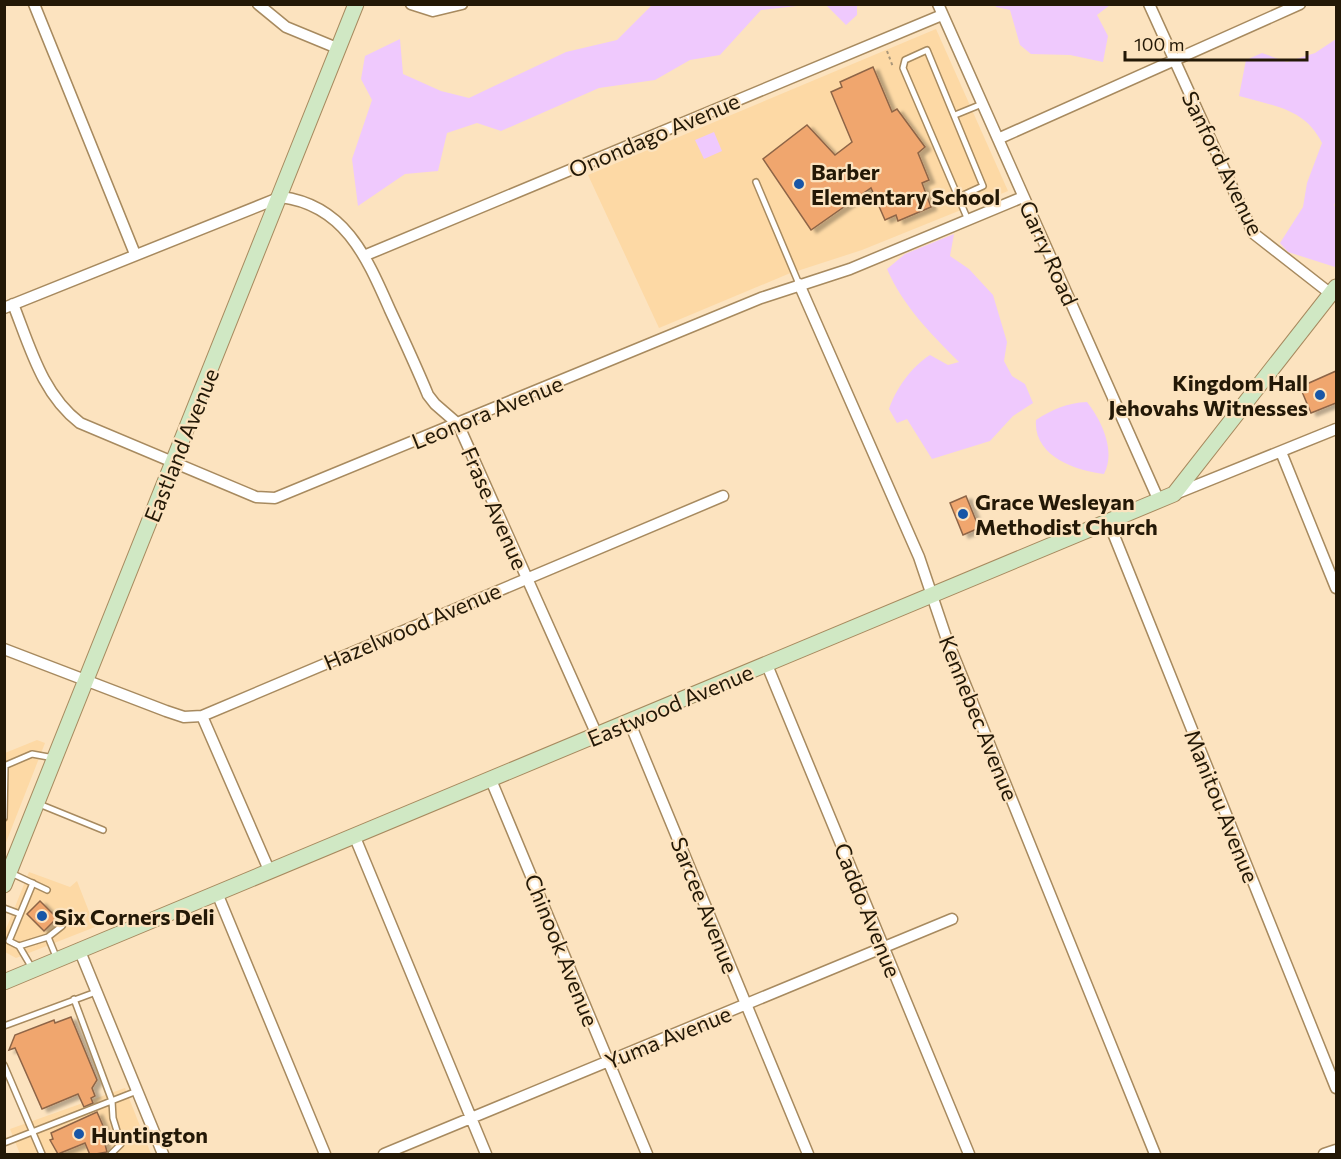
<svg xmlns="http://www.w3.org/2000/svg" width="1341" height="1159" font-family="Commissioner,sans-serif">
<defs>
<filter id="shadow"><feDropShadow dx="5.5" dy="3" stdDeviation="1.5" flood-color="#0004"/></filter>
</defs>
<rect width="100%" height="100%" fill="#fce3bf"/>
<!-- built -->
<path fill="#fdd9a5" d="M936,29l72,162 -146,59 -74,24 -129,54 -71,-153z
M37,740l8,3 -40,102v-92z
M29,872l41,15 7,-6 18,46 -79,31 -11,-6 -1,-18z
M125,1088l26,66h-131l-10,-25z"/>
<!-- green -->
<path fill="#efc9fd" d="M652,5h154l-45,5 -41,45 -30,5 -35,20 -56,8 -98,43 -24,-8 -30,10 -9,38 -33,3 -47,32 -6,-47 20,-59 -11,-21 4,-23 35,-17 3,35 38,17 28,7 97,-46 51,-12z
M826,5h31v10l-11,10z
M995,5h115l-13,10 11,21 -5,26 -33,-7 -39,-1 -11,-9 -10,-35 -14,-3z
M1336,39v163l-2,3 2,3v57l-1,2 -47,-15 -8,-9 23,-36 4,-24 15,-40c-17,-35 -49,-37 -83,-47l7,-36 16,-7 25,9 28,-9z
M714,132l8,19 -18,8 -9,-19z
M954,234l-4,22 19,13 24,26 14,47 -3,19 8,15 13,8 8,19 -20,13 -23,25 -58,18 -25,-40 -10,4 -8,-14c7,-20 22,-42 41,-54l18,10 11,-3c-28,-28 -56,-56 -72,-93l18,-15z
M1087,402c15,19 29,49 17,72 -28,-3 -71,-18 -68,-54 17,-11 31,-17 51,-18z"/>
<!-- building -->
<path fill="#f0a66e" stroke="#8e6547" stroke-width="1.5" filter="url(#shadow)" d="M873,67l19,45 5,-3 28,38 -7,6 11,27 -7,3 9,24 -33,14 -2,-6 -11,5 -14,-32 -60,42 -48,-71 44,-34 28,30 17,-13 -21,-50 11,-5 -2,-5z
M1336,371v32l-25,10 -11,-26z
M966,496l13,32 -16,7 -13,-32z
M40,901l17,17 -13,13 -17,-17z
M71,1017l26,63 -5,8 3,8 -4,2 2,5 -9,4 -6,-13 -36,15 -27,-61 -6,2 6,-15 39,-15 1,3z
M97,1112l10,23 -4,1 4,16 -17,3 -5,-12 -27,11 -8,-14 3,-1 -2,-6z"/>
<g fill="none" stroke-linecap="round" stroke-linejoin="round">
<defs>
<path id="lane" d="M955,115l27,-11
M756,182l43,102
M959,197l24,-11 -56,-136 -22,10 -2,8 65,152
M4,766l28,-12 22,4
M39,804l64,26
M4,818l1,-52
M11,873l36,17
M33,883l-24,58 10,5 29,-9 9,22
M4,908l16,6
M48,937l14,-11
M19,946l13,22
M74,999l38,102 1,17 8,26 -10,10
M4,1026l92,-34
M4,1065l38,89
M4,1143l133,-52"/>
<path id="street" d="M34,4l101,250
M258,4l28,23 51,21
M411,4l22,7 29,-7
M938,4l221,497
M1149,4l104,229 78,61
M1000,138l300,-134
M366,255l576,-240
M799,284l120,273 27,80 209,517
M13,304c17,43 29,90 67,119l176,74 19,1 486,-200 89,-29 173,-72
M4,308l277,-111c64,8 86,61 109,113 13,28 26,56 38,85l7,9 23,20 139,311
M1281,452l55,136
M1175,494l161,-65
M1109,523l227,565
M4,649l162,62 18,6 18,-1 521,-220
M767,665l202,489
M202,716l67,154
M629,721l179,433
M491,780l156,374
M354,835l132,319
M217,893l108,261
M79,949l84,205
M384,1154l568,-235
M1324,1154l12,-4"/>
<path id="secondary" d="M4,885l352,-881
M4,982l1170,-488 162,-207"/>
</defs>
<!-- lane casing -->
<use href="#lane" stroke="#a78a5f" stroke-width="8"/>
<!-- street casing -->
<use href="#street" stroke="#a78a5f" stroke-width="13"/>
<!-- secondary casing -->
<use href="#secondary" stroke="#a78a5f" stroke-width="17"/>
<!-- path -->
<path stroke="#a99679" stroke-width="2" stroke-dasharray="3 3" stroke-linecap="butt" d="M887,51l6,16"/>
<!-- lane -->
<use href="#lane" stroke="#fff" stroke-width="5"/>
<!-- street -->
<use href="#street" stroke="#fff" stroke-width="10"/>
<!-- secondary -->
<use href="#secondary" stroke="#d0e8c4" stroke-width="15"/>
</g>
<!-- markers -->
<g fill="#1856a7" stroke="#fce3bf" stroke-width="2">
<circle cx="799" cy="184" r="6"/>
<circle cx="1320" cy="395" r="6"/>
<circle cx="963" cy="514" r="6"/>
<circle cx="42" cy="916" r="6"/>
<circle cx="79" cy="1134" r="6"/>
</g>
<g text-anchor="middle" dominant-baseline="central" stroke-width="4.5" stroke-linejoin="round" paint-order="stroke">
<!-- street labels -->
<g font-size="22" fill="#231806" stroke="#fce3bf">
<text transform="translate(654 135) rotate(-23)">Onondago Avenue</text>
<text transform="translate(1223 163) rotate(64)">Sanford Avenue</text>
<text transform="translate(1049 253) rotate(66)">Garry Road</text>
<text transform="translate(487 412) rotate(-22)">Leonora Avenue</text>
<text transform="translate(181 445) rotate(-68)">Eastland Avenue</text>
<text transform="translate(495 508) rotate(66)">Frase Avenue</text>
<text transform="translate(412 626) rotate(-23)">Hazelwood Avenue</text>
<text transform="translate(670 705) rotate(-23)">Eastwood Avenue</text>
<text transform="translate(979 718) rotate(68)">Kennebec Avenue</text>
<text transform="translate(1222 806) rotate(68)">Manitou Avenue</text>
<text transform="translate(705 905) rotate(68)">Sarcee Avenue</text>
<text transform="translate(868 910) rotate(68)">Caddo Avenue</text>
<text transform="translate(562 950) rotate(68)">Chinook Avenue</text>
<text transform="translate(668 1037) rotate(-22)">Yuma Avenue</text>
</g>
<!-- poi labels -->
<g font-size="22" font-weight="bold" fill="#231806" stroke="#fce3bf" text-anchor="start">
<text x="811" y="171">Barber<tspan x="811" dy="25">Elementary School</tspan></text>
<text x="1308" y="382" text-anchor="end">Kingdom Hall<tspan x="1308" dy="25">Jehovahs Witnesses</tspan></text>
<text x="975" y="501">Grace Wesleyan<tspan x="975" dy="25">Methodist Church</tspan></text>
<text x="54" y="916">Six Corners Deli</text>
<text x="91" y="1134">Huntington</text>
</g>
</g>
<!-- border -->
<rect width="1341" height="1159" fill="none" stroke="#231806" stroke-width="12"/>
<!-- scale -->
<path d="M1125 51v9h182v-9" fill="none" stroke="#231806" stroke-width="3"/>
<text x="1134" y="51" font-size="18" fill="#231806" stroke="#fce3bf" stroke-width="4.5" paint-order="stroke">100 m</text>
</svg>
